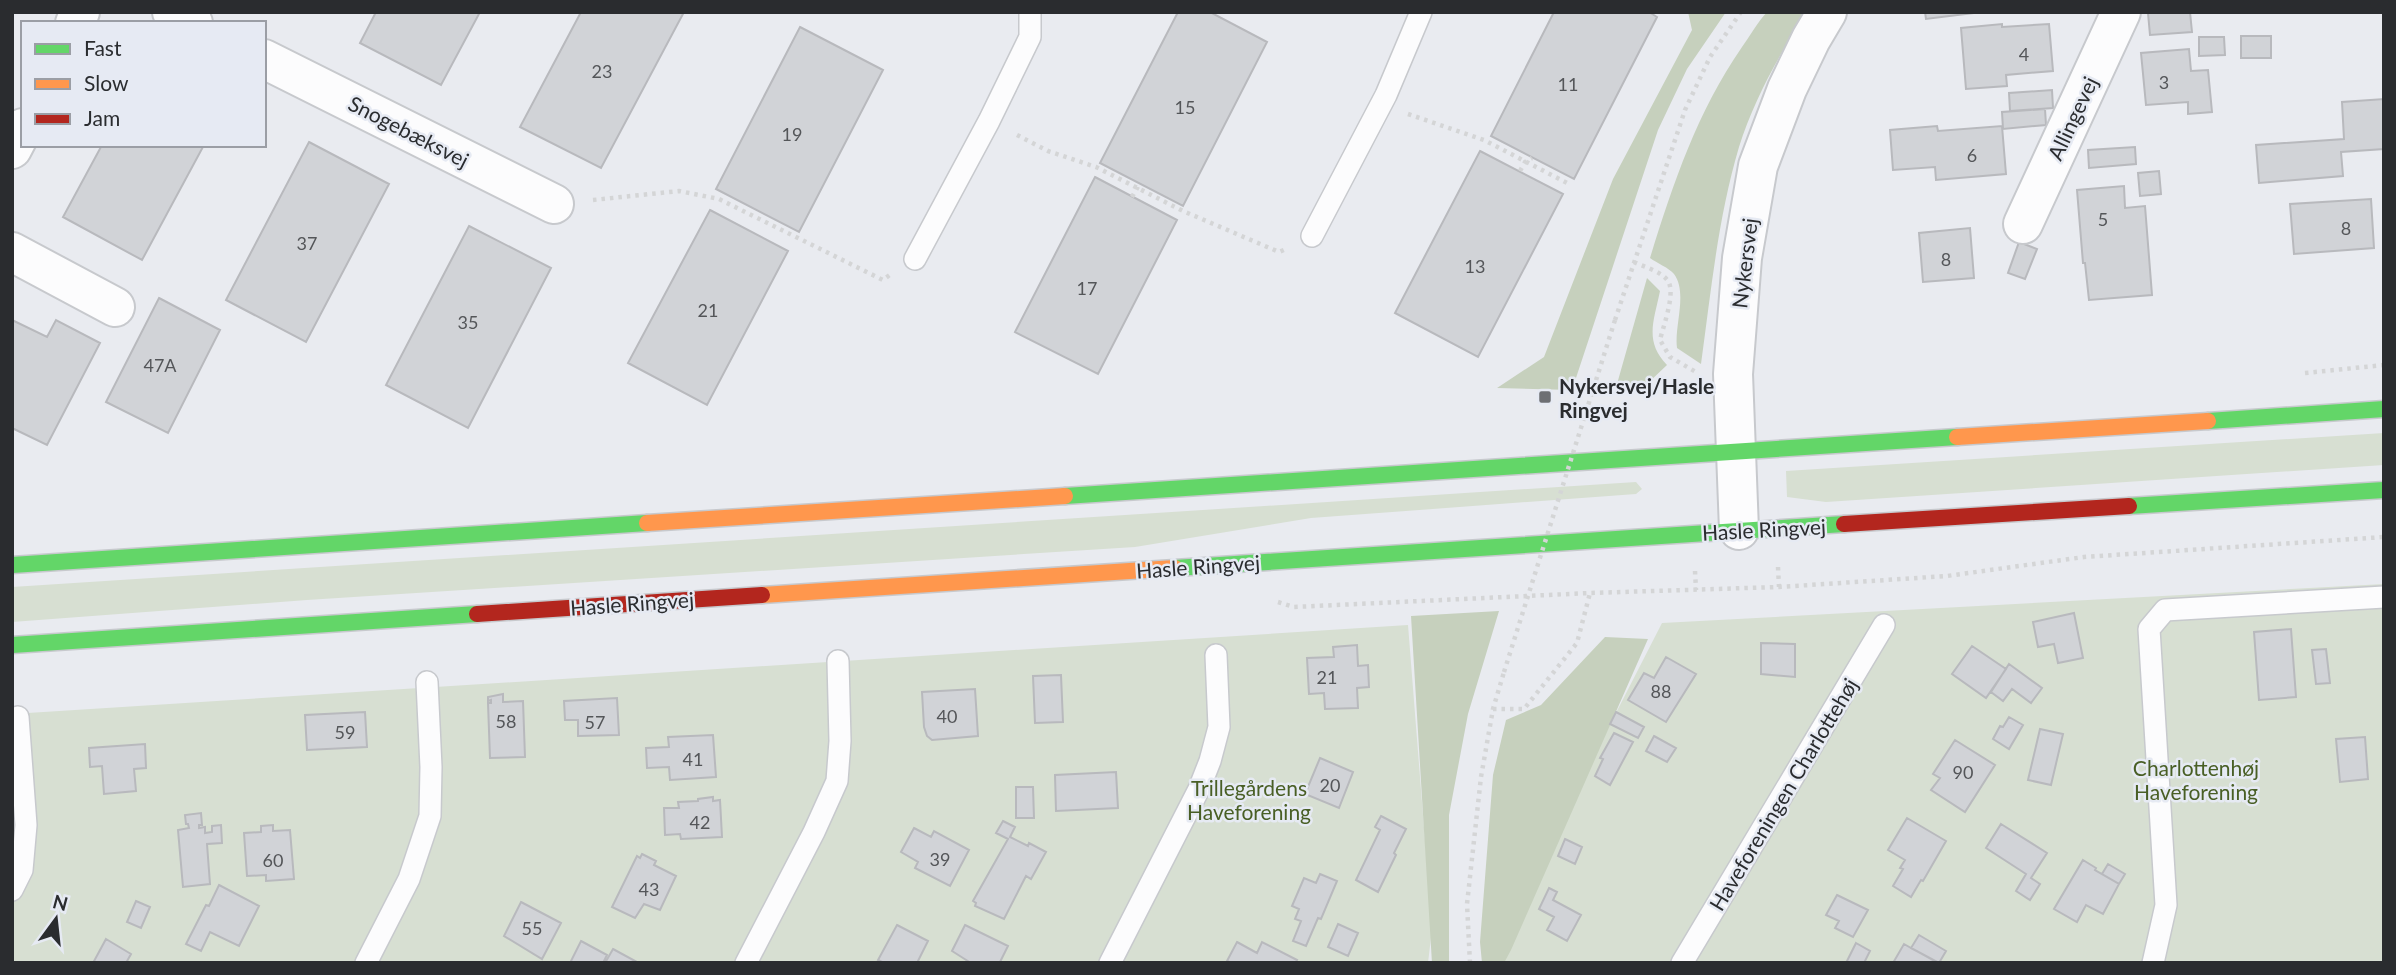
<svg xmlns="http://www.w3.org/2000/svg" width="2396" height="975" font-family="Lato,sans-serif">
<rect width="100%" height="100%" fill="#e9ebf0"/>
<!-- green -->
<path fill="#d7dfd2" d="M2384,433v32l-558,37 -39,-5 -1,-26z
M1636,482l6,7 -6,5 -325,24 -176,29 -828,53 -295,22v-35z
M2384,584v379h-896l174,-340z
M1408,625l24,304 -4,34h-1416v-249z"/>
<!-- forest -->
<path fill="#c6d0bd" d="M1688,12h38l-39,57 -29,61 -86,260 -75,-2 47,-31 69,-178 79,-149z
M1767,12h39c-26,42 -52,87 -67,135 -21,71 -28,144 -38,217l-24,-16c-3,-22 11,-55 -3,-74 -5,-6 -17,-11 -24,-16 23,-74 47,-146 92,-211 8,-11 15,-24 25,-35z
M1647,278l13,13c-6,30 -16,50 7,74l-20,19h-30z
M1499,611l-31,103 -19,101v148h-17l-21,-347z
M1605,637l43,2 -137,311 -7,13h-22l-2,-21 13,-167 13,-55 35,-15z"/>
<!-- building -->
<path fill="#d1d3d7" stroke="#b8b9bd" stroke-width="2" d="M376,12h104l-39,73 -81,-42z
M581,12h103l-83,156 -81,-41z
M1178,12h32l57,30 -84,164 -83,-43z
M1554,12h95l8,5 -83,162 -83,-43z
M1925,12h48v1l-47,6z
M2190,12l2,20 -42,3 -2,-22z
M2002,24v3l47,-3 4,47 -47,4 1,11 -41,3 -5,-61z
M800,27l83,43 -84,162 -83,-43z
M2241,36h30v22h-30z
M2199,37h25l1,18 -26,1z
M2189,49l2,22 17,-1 4,42 -24,2v-12l-42,3 -5,-52z
M2052,90l1,18 -43,3 -1,-18z
M2384,99v50l-43,3 2,24 -84,7 -3,-38 88,-6 -2,-37z
M2045,109l1,16 -43,4 -1,-17z
M1937,126l1,5 64,-5 4,48 -70,6 -1,-13 -42,3 -3,-40z
M309,142l80,42 -83,158 -80,-42z
M102,145h102l-62,115 -79,-43z
M2135,147l1,17 -47,4 -1,-18z
M1480,151l83,43 -85,163 -83,-44z
M2159,171l2,23 -21,2 -2,-23z
M1095,177l82,43 -79,154 -83,-42z
M2124,186l1,22 20,-2 7,89 -63,5 -4,-37h-2l-6,-73z
M2371,199l3,49 -80,6 -4,-50z
M710,210l78,41 -81,154 -79,-42z
M469,226l82,42 -83,160 -82,-43z
M1970,228l4,50 -51,4 -4,-49z
M2019,242l18,7 -12,30 -17,-6z
M159,298l61,32 -52,103 -62,-31z
M12,320l35,17 9,-17 44,23 -53,102 -35,-17z
M2074,613l9,45 -25,5 -4,-19 -16,3 -5,-25z
M2291,629l5,68 -37,3 -5,-68z
M1761,643l34,1v33l-34,-3z
M1357,645l1,21 10,-1 1,22 -12,1 1,20 -33,1 -1,-16 -15,1 -2,-36 27,-1 -1,-10z
M1972,646l34,23 -20,29 -34,-24z
M2326,649l4,34 -14,1 -4,-34z
M1666,657l30,17 -30,48 -38,-22 16,-27 10,5z
M2009,664l33,24 -11,15 -19,-14 -9,12 -12,-9z
M1061,675l2,47 -28,1 -2,-47z
M975,689l3,47 -46,4 -5,-4 -3,-9 -2,-35z
M503,694v8l20,-1 2,56 -35,1 -2,-55h3v-3l-3,1v-4z
M617,698l2,37 -41,1v-16h-13l-1,-19z
M365,712l2,35 -60,3 -2,-35z
M1616,712l28,15 -6,11 -28,-14z
M2009,717l14,8 -14,24 -16,-10 7,-13 3,1z
M2040,729l23,5 -12,51 -23,-5z
M1614,733l19,9 -23,43 -15,-9 8,-17 -3,-1z
M713,735l3,42 -46,3 -1,-13 -22,1 -1,-20 23,-1 -1,-10z
M1654,736l22,12 -9,14 -21,-11z
M2365,737l3,42 -28,3 -4,-43z
M1955,740l40,25 -30,47 -34,-22 9,-12 -7,-4z
M145,744l1,24 -12,1 2,22 -32,3 -2,-28 -12,1 -1,-19z
M1320,758l33,14 -14,36 -34,-14z
M1116,772l2,36 -62,3 -1,-36z
M1016,787h17l1,31h-18z
M713,797v4l7,-1 2,37 -41,2 -1,-5 -15,1 -1,-27h15l-1,-6 20,-1v-2z
M201,813l1,12h-3v3l6,-1v6l7,-1v-6l9,-1 1,18 -15,1 3,40 -27,3 -5,-57 11,-2 -1,-4h-2l-1,-9z
M1381,816l25,13 -12,24 2,2 -18,37 -22,-12 24,-50 -5,-3z
M1907,818l39,23 -23,40 -2,-1 -10,17 -18,-11 10,-17 -3,-1 5,-8 -17,-10z
M1003,821l12,6 -5,10 18,9 1,-3 17,9 -15,27 -5,-3 -22,43 -29,-13 1,-3 -3,-2 35,-62 -12,-6z
M2001,824l46,29 -16,25 9,6 -10,16 -14,-9 10,-17 -40,-26z
M273,825v6l17,-1 4,49 -28,2v-6l-19,1 -3,-43 17,-1v-6z
M914,828l17,9 3,-6 35,19 -19,36 -35,-18 3,-6 -17,-10z
M1565,839l17,8 -7,17 -17,-8z
M642,854l14,7 -2,4 22,11 -16,34 -16,-6 -9,14 -23,-11 25,-51 3,2z
M2083,860l13,8 -1,2 24,14 -16,30 -17,-9 -9,17 -23,-13z
M2108,864l17,10 -6,10 -17,-10z
M1320,874l17,7 -16,38 -3,-1 -12,28 -13,-5 8,-20 -6,-2 4,-10 -7,-3 12,-28 12,5z
M219,885l40,21 -20,40 -29,-14 -9,19 -15,-7 20,-39 3,1z
M1549,888l8,4 -4,8 28,15 -14,26 -20,-11 7,-13 -15,-8z
M1837,895l31,15 -15,27 -18,-9 4,-7 -13,-6z
M136,901l14,6 -9,21 -14,-6z
M521,902l40,21 -19,36 -38,-23z
M1338,924l20,9 -10,23 -20,-9z
M897,925l31,16 -11,22h-33l-6,-3z
M965,925l43,21 -8,16 3,1h-32l-19,-12z
M1919,935l27,16 -7,12 -28,-15z
M106,939l25,15 -5,9h-33z
M581,941l26,14 -4,8h-33z
M1237,942l20,11 5,-11 35,18 -2,3h-63l-5,-2z
M1856,943l14,8 -6,12h-18z
M1904,944l7,4 27,15h-45z
M613,949l24,13 -1,1h-31z"/>
<g fill="none" stroke-linecap="round" stroke-linejoin="round">
<defs>
<path id="lane" d="M1312,236l74,-141 35,-83
M915,259l74,-138 41,-84v-25
M12,890l10,-20 4,-45 -8,-108
M366,963l43,-84 21,-63 1,-49 -4,-85
M746,963l68,-131 23,-51 3,-40 -2,-80
M1110,963l89,-174 11,-28 9,-34 -3,-72
M1682,963l202,-338
M2153,963l13,-58 -17,-276 16,-19 219,-13"/>
<path id="street" d="M172,12l21,11
M75,23l5,-11
M264,59l290,145
M12,149l11,-21
M2023,224l98,-212
M12,252l103,55
M1739,530l-6,-156 9,-116 16,-92 29,-77 24,-50 16,-27"/>
<path id="fast" d="M2208,421l176,-12
M1065,496l892,-59
M2129,506l255,-16
M12,565l635,-42
M1175,568l669,-44
M12,645l465,-31"/>
<path id="slow" d="M1957,437l251,-16
M647,523l418,-27
M762,595l413,-27"/>
<path id="jam" d="M1844,524l285,-18
M477,614l285,-19"/>
</defs>
<!-- lane casing -->
<use href="#lane" stroke="#c7c9cd" stroke-width="24"/>
<!-- street casing -->
<use href="#street" stroke="#c7c9cd" stroke-width="42"/>
<!-- fast casing -->
<use href="#fast" stroke="#c7c9cd" stroke-width="19"/>
<!-- slow casing -->
<use href="#slow" stroke="#c7c9cd" stroke-width="19"/>
<!-- jam casing -->
<use href="#jam" stroke="#c7c9cd" stroke-width="19"/>
<!-- path -->
<path stroke="#d4d5d6" stroke-width="4.5" stroke-dasharray="3.5 5" stroke-linecap="butt" d="M1408,114l76,26 85,44
M1017,135l31,16 48,16 87,44 96,41 7,-3
M1520,171l5,-9 7,-4
M1132,197l8,-14
M593,200l86,-9 40,8 164,81 8,-6
M1634,262c10,5 27,9 34,19 8,12 -5,46 -8,59l10,17 26,15
M1615,320l70,-210 25,-53 31,-45
M2305,373l79,-8
M1778,567l1,20
M1695,571l1,19
M1278,602l16,5 296,-14 189,-6 168,-11 137,-19 300,-20
M1493,709h31l53,-66 13,-50
M1470,963l-3,-59 14,-127 12,-68 11,-37"/>
<!-- lane -->
<use href="#lane" stroke="#fcfcfd" stroke-width="21"/>
<!-- street -->
<use href="#street" stroke="#fcfcfd" stroke-width="38"/>
<!-- fast -->
<use href="#fast" stroke="#63d668" stroke-width="16"/>
<!-- slow -->
<use href="#slow" stroke="#ff974d" stroke-width="16"/>
<!-- jam -->
<use href="#jam" stroke="#b3261e" stroke-width="16"/>
<!-- path-bridge -->
<path stroke="#d4d5d6" stroke-width="4.5" stroke-dasharray="3.5 5" stroke-linecap="butt" d="M1504,672l111,-352"/>
</g>
<!-- markers -->
<rect fill="#6d6f73" stroke="#e6eaf3" stroke-width="2.5" x="1538" y="390" width="14" height="14" rx="3.5"/>
<g text-anchor="middle" dominant-baseline="central" stroke-width="5" stroke-linejoin="round" paint-order="stroke">
<!-- number labels -->
<g font-size="18" fill="#545659">
<text x="2024" y="54">4</text>
<text x="602" y="71">23</text>
<text x="2164" y="82">3</text>
<text x="1568" y="84">11</text>
<text x="1185" y="107">15</text>
<text x="792" y="134">19</text>
<text x="1972" y="155">6</text>
<text x="2103" y="219">5</text>
<text x="2346" y="228">8</text>
<text x="307" y="243">37</text>
<text x="1946" y="259">8</text>
<text x="1475" y="266">13</text>
<text x="1087" y="288">17</text>
<text x="708" y="310">21</text>
<text x="468" y="322">35</text>
<text x="160" y="365">47A</text>
<text x="1327" y="677">21</text>
<text x="1661" y="691">88</text>
<text x="947" y="716">40</text>
<text x="506" y="721">58</text>
<text x="595" y="722">57</text>
<text x="345" y="732">59</text>
<text x="693" y="759">41</text>
<text x="1963" y="772">90</text>
<text x="1330" y="785">20</text>
<text x="700" y="822">42</text>
<text x="940" y="859">39</text>
<text x="273" y="860">60</text>
<text x="649" y="889">43</text>
<text x="532" y="928">55</text>
</g>
<!-- street labels -->
<g font-size="21" fill="#2a2c2f" stroke="#e6eaf3">
<text transform="translate(2072 118) rotate(-65)">Allingevej</text>
<text transform="translate(409 131) rotate(27)">Snogebæksvej</text>
<text transform="translate(1744 263) rotate(-83)">Nykersvej</text>
<text transform="translate(1764 529) rotate(-3)">Hasle Ringvej</text>
<text transform="translate(1198 566) rotate(-4)">Hasle Ringvej</text>
<text transform="translate(632 603) rotate(-4)">Hasle Ringvej</text>
<text transform="translate(1783 794) rotate(-59)">Haveforeningen Charlottehøj</text>
</g>
<!-- poi labels -->
<g font-size="21" font-weight="bold" fill="#2a2c2f" stroke="#e6eaf3" text-anchor="start">
<text x="1559" y="385">Nykersvej/Hasle<tspan x="1559" dy="24">Ringvej</tspan></text>
</g>
<!-- park labels -->
<g font-size="21" fill="#495f25" stroke="#e6eaf3">
<text x="2196" y="767">Charlottenhøj<tspan x="2196" dy="24">Haveforening</tspan></text>
<text x="1249" y="787">Trillegårdens<tspan x="1249" dy="24">Haveforening</tspan></text>
</g>
</g>
<!-- border -->
<rect width="2396" height="975" fill="none" stroke="#2a2c2f" stroke-width="28"/>
<!-- legend -->
<rect x="21" y="21" width="245" height="126" fill="#e6eaf3" stroke="#9b9ea5" stroke-width="2"/>
<rect x="35" y="44" width="35" height="10" fill="#63d668" stroke="#9b9ea5" stroke-width="2"/>
<text x="84" y="56" font-size="21" fill="#2a2c2f">Fast</text>
<rect x="35" y="79" width="35" height="10" fill="#ff974d" stroke="#9b9ea5" stroke-width="2"/>
<text x="84" y="91" font-size="21" fill="#2a2c2f">Slow</text>
<rect x="35" y="114" width="35" height="10" fill="#b3261e" stroke="#9b9ea5" stroke-width="2"/>
<text x="84" y="126" font-size="21" fill="#2a2c2f">Jam</text>
<!-- north arrow -->
<g transform="translate(56 919) rotate(15)" stroke="#e6eaf3" stroke-width="5" paint-order="stroke">
<path d="M0-5L12 26L0 18L-12 26Z" fill="#2a2c2f"/>
<text y="-10" font-size="19" font-weight="bold" text-anchor="middle" fill="#2a2c2f">N</text>
</g>
</svg>
